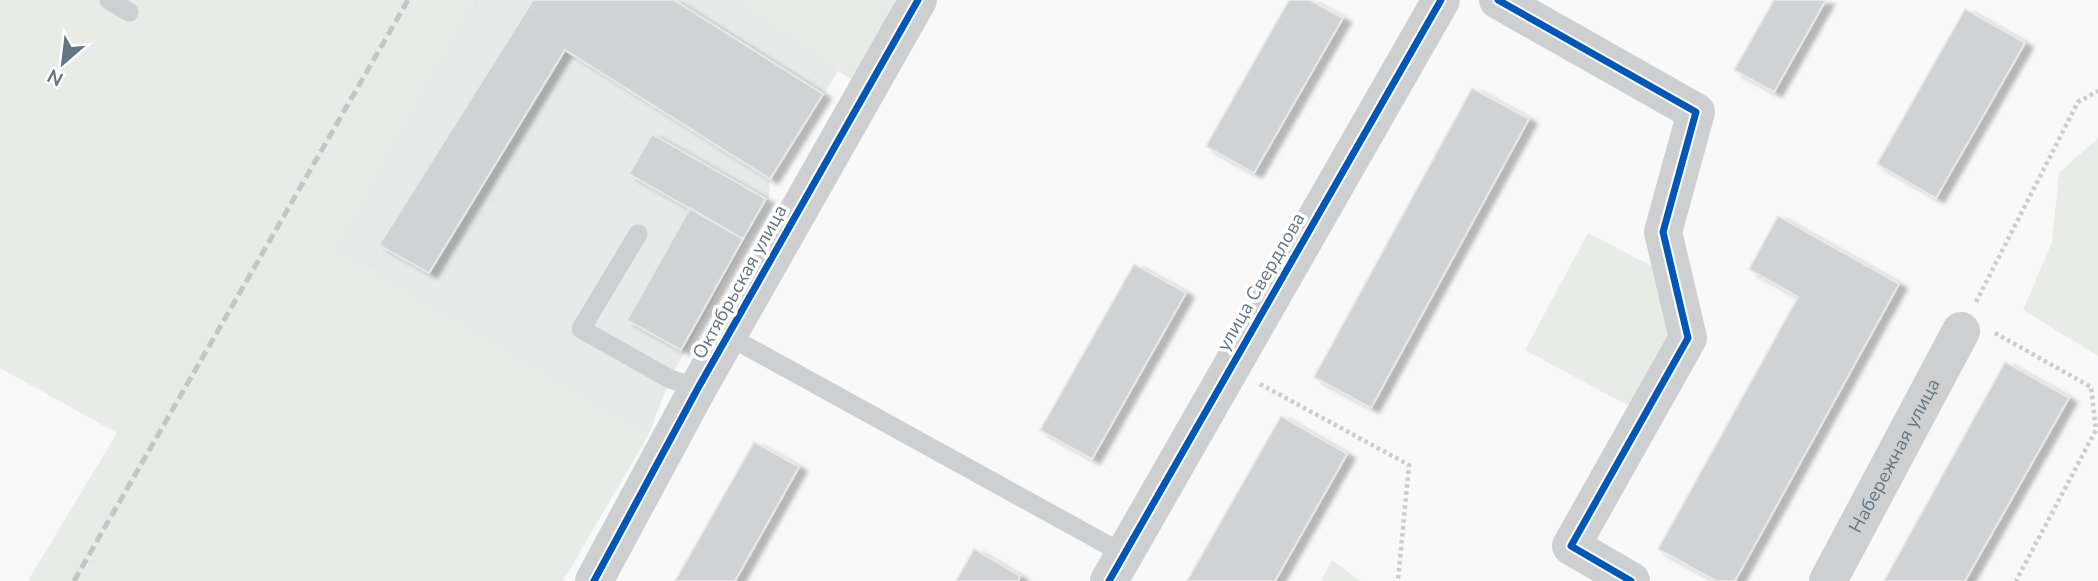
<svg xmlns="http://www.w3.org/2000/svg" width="2098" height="581" font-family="'Nunito Sans',sans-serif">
<defs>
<filter id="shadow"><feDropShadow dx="8" dy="4.5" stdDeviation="2" flood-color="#0004"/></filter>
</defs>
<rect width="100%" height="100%" fill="#f9f9f9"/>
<!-- built -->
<path fill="#e8e9e9" d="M475,0h258l106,70 -69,109 -1,18 -99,182 -21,55 -311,-184z"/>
<!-- green -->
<path fill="#e8ebe6" d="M0,0h475l-136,250 310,184 -86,147h-535l89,-148 -117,-65z
M733,0h164l-45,80z
M2098,138v218l-75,-46 29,-68 7,-69z
M1588,233l73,38 15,61 -42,77 -109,-59z
M1332,560l29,21h-40z"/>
<!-- building -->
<path fill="#d0d2d3" stroke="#e8e8e8" stroke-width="2" filter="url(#shadow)" d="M533,0h141l149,94 -53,85 -205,-129 -136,223 -50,-28z
M1289,0h21l33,18 -89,155 -48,-27z
M1774,0h52l-52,92 -40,-22z
M1965,9l60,34 -89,155 -59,-34z
M1472,88l57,31 -158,289 -57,-31z
M652,134l114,65 -23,40 -114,-65z
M690,208l53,31 -62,111 -54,-30z
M1778,216l121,68 -164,297h-19l-58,-32 140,-252 -49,-28z
M1134,264l52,29 -94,166 -52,-29z
M2005,362l64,36 -104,183h-81z
M1281,416l66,38 -72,127h-88z
M754,442l45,25 -64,114h-60z
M974,549l46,27 -2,5h-62z"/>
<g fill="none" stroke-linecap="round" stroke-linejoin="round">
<!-- path -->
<path stroke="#cbcccd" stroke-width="4.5" stroke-dasharray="3.5 3.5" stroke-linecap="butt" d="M1976,302l102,-200 20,-11
M1995,333l96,54 5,43 -80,151
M1260,384l149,81 -11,116"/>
<!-- service -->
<path stroke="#cecfd0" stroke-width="19" d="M109,0l20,12
M638,234l-57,95 89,50 28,9
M728,336l396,218"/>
<!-- minor -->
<g stroke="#cecfd0" stroke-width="38">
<path d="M1498,0l198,112 -33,120 25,106 -117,208 60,35"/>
<path d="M1109,581l332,-581"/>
<path id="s1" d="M1828,581l133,-250"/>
</g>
<!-- tertiary -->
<path stroke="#cecfd0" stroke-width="38" d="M594,581l104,-193 220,-388"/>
<!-- rail -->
<path stroke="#c3c5c6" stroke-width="5" stroke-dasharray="10 5" stroke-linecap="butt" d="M74,581l334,-581"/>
<defs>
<path id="cycleway" d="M1498,0l198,112 -33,120 25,106 -117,208 60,35
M594,581l104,-193 220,-388
M1109,581l332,-581"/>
</defs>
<!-- cycleway casing -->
<use href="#cycleway" stroke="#fff" stroke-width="11"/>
<!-- cycleway -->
<use href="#cycleway" stroke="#0057b8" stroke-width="7"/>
</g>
<g text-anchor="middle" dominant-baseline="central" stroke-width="7" stroke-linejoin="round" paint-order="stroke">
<!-- street labels -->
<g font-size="19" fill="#657683" stroke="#fff">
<text transform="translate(740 282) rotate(-61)">Октябрьская улица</text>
<text transform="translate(1261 282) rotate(-60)">улица Свердлова</text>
<text stroke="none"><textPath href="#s1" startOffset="142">Набережная улица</textPath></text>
</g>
</g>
<!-- north arrow -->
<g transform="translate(63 63) rotate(208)" stroke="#ffffff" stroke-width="5" paint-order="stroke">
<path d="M0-5L12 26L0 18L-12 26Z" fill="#657683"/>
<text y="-10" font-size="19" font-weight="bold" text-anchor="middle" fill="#657683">N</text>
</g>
</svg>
